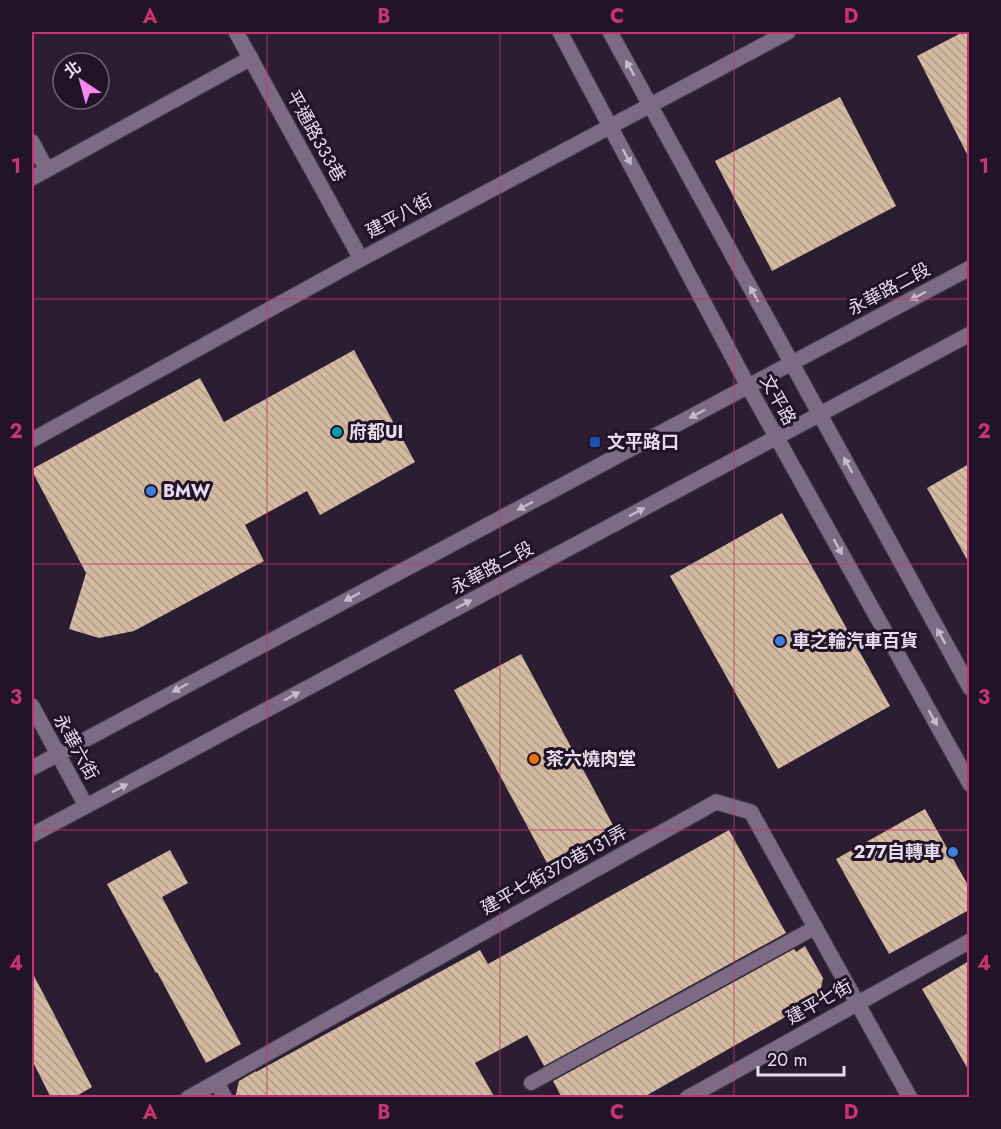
<svg xmlns="http://www.w3.org/2000/svg" width="1001" height="1129" font-family="Jost,'Noto Sans TC',sans-serif">
<defs>
<pattern id="building-back-hatch" width="6" height="6" patternUnits="userSpaceOnUse" patternTransform="scale(1.5)"><rect width="6" height="6" fill="#d3baa1"/><path d="M-1 5l2 2M0 0l6 6M5-1l2 2" fill="none" stroke="#b09c8a"/></pattern>
</defs>
<rect width="100%" height="100%" fill="#2c1d32"/>
<!-- building -->
<path fill="url(#building-back-hatch)" d="M963,32h6v126l-52,-102z
M840,97l56,109 -124,65 -57,-110z
M354,350l61,112 -95,53 -13,-24 -62,34 19,36 -130,70 -35,7 -30,-9 17,-56 -54,-102v-2l168,-91 24,44z
M969,464v99l-42,-75z
M782,513l108,193 -112,63 -108,-193z
M521,654l93,173 -67,36 -93,-173z
M925,809l44,78v23l-80,44 -53,-95z
M729,830l57,103 -242,133 -17,-31 -52,28 20,35h-260l4,-17 17,-10v1l224,-122 8,14z
M170,850l18,33 -26,14 79,147 -35,19 -49,-91 -1,1 -49,-89z
M805,946l18,32 -4,20 -177,100h-80l-9,-17 241,-132 2,3z
M969,961v110l-47,-82z
M32,972l60,115 -19,11h-22l-19,-38z"/>
<g fill="none" stroke-linecap="round" stroke-linejoin="round">
<defs>
<path id="lane" d="M531,1083l285,-156"/>
<path id="street" d="M236,32l125,227
M32,142l15,28
M32,178l219,-120
M32,440l329,-181 427,-227
M32,706l54,100
M217,1083l8,15
M188,1098l528,-296 35,10 159,286
M687,1098l283,-157"/>
<path id="secondary" d="M560,32l188,354 222,398
M610,32l360,656
M32,768l938,-500
M32,835l938,-501"/>
</defs>
<!-- lane casing -->
<use href="#lane" stroke="#46394c" stroke-width="16"/>
<!-- street casing -->
<use href="#street" stroke="#46394c" stroke-width="17"/>
<!-- secondary casing -->
<use href="#secondary" stroke="#46394c" stroke-width="17"/>
<!-- lane -->
<use href="#lane" stroke="#7d6b85" stroke-width="14"/>
<!-- street -->
<use href="#street" stroke="#7d6b85" stroke-width="15"/>
<!-- secondary -->
<use href="#secondary" stroke="#7d6b85" stroke-width="15"/>
</g>
<!-- one-way arrows -->
<defs><path id="oneway-solid" d="M-6-.8H1V-3.2L6.5 0L1 3.2V.8H-6Z" transform="scale(1.5)"/></defs>
<g fill="#c6bacc">
<use href="#oneway-solid" transform="translate(630 68) rotate(-119)"/>
<use href="#oneway-solid" transform="translate(627 157) rotate(62)"/>
<use href="#oneway-solid" transform="translate(754 294) rotate(-119)"/>
<use href="#oneway-solid" transform="translate(918 296) rotate(152)"/>
<use href="#oneway-solid" transform="translate(697 414) rotate(152)"/>
<use href="#oneway-solid" transform="translate(848 465) rotate(-119)"/>
<use href="#oneway-solid" transform="translate(525 506) rotate(152)"/>
<use href="#oneway-solid" transform="translate(637 512) rotate(-28)"/>
<use href="#oneway-solid" transform="translate(838 547) rotate(61)"/>
<use href="#oneway-solid" transform="translate(352 597) rotate(152)"/>
<use href="#oneway-solid" transform="translate(464 604) rotate(-28)"/>
<use href="#oneway-solid" transform="translate(941 636) rotate(-119)"/>
<use href="#oneway-solid" transform="translate(180 688) rotate(152)"/>
<use href="#oneway-solid" transform="translate(292 696) rotate(-28)"/>
<use href="#oneway-solid" transform="translate(933 718) rotate(61)"/>
<use href="#oneway-solid" transform="translate(120 788) rotate(-28)"/>
</g>
<!-- grid -->
<path fill="none" stroke="#c73571" stroke-width="1.5" stroke-opacity="0.55" d="M267,32v1066M500,32v1066M734,32v1066M32,299h938M32,564h938M32,830h938"/>
<!-- markers -->
<circle fill="#0f9aa8" stroke="#221328" stroke-width="2" cx="337" cy="432" r="6"/>
<rect fill="#1a4fb4" stroke="#221328" stroke-width="2" x="589" y="436" width="12" height="12" rx="3"/>
<g fill="#3f7fe0" stroke="#221328" stroke-width="2">
<circle cx="151" cy="491" r="6"/>
<circle cx="780" cy="641" r="6"/>
<circle cx="953" cy="852" r="6"/>
</g>
<circle fill="#e8710a" stroke="#221328" stroke-width="2" cx="534" cy="759" r="6"/>
<g text-anchor="middle" dominant-baseline="central" stroke-width="6" stroke-linejoin="round" paint-order="stroke">
<!-- street labels -->
<g font-size="18" fill="#e6dceb" stroke="#221328">
<text transform="translate(316 136) rotate(61)">平通路333巷</text>
<text transform="translate(399 216) rotate(-28)">建平八街</text>
<text transform="translate(889 289) rotate(-28)">永華路二段</text>
<text transform="translate(778 400) rotate(61)">文平路</text>
<text transform="translate(492 568) rotate(-28)">永華路二段</text>
<text transform="translate(76 747) rotate(61)">永華六街</text>
<text transform="translate(554 870) rotate(-29)">建平七街370巷131弄</text>
<text transform="translate(819 1002) rotate(-29)">建平七街</text>
</g>
<!-- poi labels -->
<g font-size="18" font-weight="bold" fill="#e6dceb" stroke="#221328" text-anchor="start">
<text x="349" y="432">府都UI</text>
<text x="607" y="442">文平路口</text>
<text x="163" y="491">BMW</text>
<text x="792" y="641">車之輪汽車百貨</text>
<text x="546" y="759">茶六燒肉堂</text>
<text x="941" y="852" text-anchor="end">277自轉車</text>
</g>
</g>
<!-- border -->
<rect width="1001" height="1129" fill="none" stroke="#221328" stroke-width="66"/>
<!-- north arrow -->
<g transform="translate(81 81) rotate(324)"><circle r="28" fill="#221328" stroke="#706376" stroke-width="1.5"/>
<path d="M0-4.5L10 22L0 15L-10 22Z" fill="#f589ef"/>
<text y="-9" font-size="16" font-weight="bold" text-anchor="middle" fill="#e6dceb">北</text>
</g>
<!-- scale -->
<path d="M758 1066v9h86v-9" fill="none" stroke="#e6dceb" stroke-width="3"/>
<text x="767" y="1066" font-size="18" fill="#e6dceb" stroke="#221328" stroke-width="4.5" paint-order="stroke">20 m</text>
<rect x="33" y="33" width="935" height="1063" fill="none" stroke="#c73571" stroke-width="2"/>
<g font-size="20" text-anchor="middle" font-weight="bold" fill="#c73571">
<text x="150" y="23">A</text>
<text x="384" y="23">B</text>
<text x="617" y="23">C</text>
<text x="851" y="23">D</text>
<text x="16" y="173">1</text>
<text x="984" y="173">1</text>
<text x="16" y="438">2</text>
<text x="984" y="438">2</text>
<text x="16" y="704">3</text>
<text x="984" y="704">3</text>
<text x="16" y="970">4</text>
<text x="984" y="970">4</text>
<text x="150" y="1119">A</text>
<text x="384" y="1119">B</text>
<text x="617" y="1119">C</text>
<text x="851" y="1119">D</text>
</g>
</svg>
